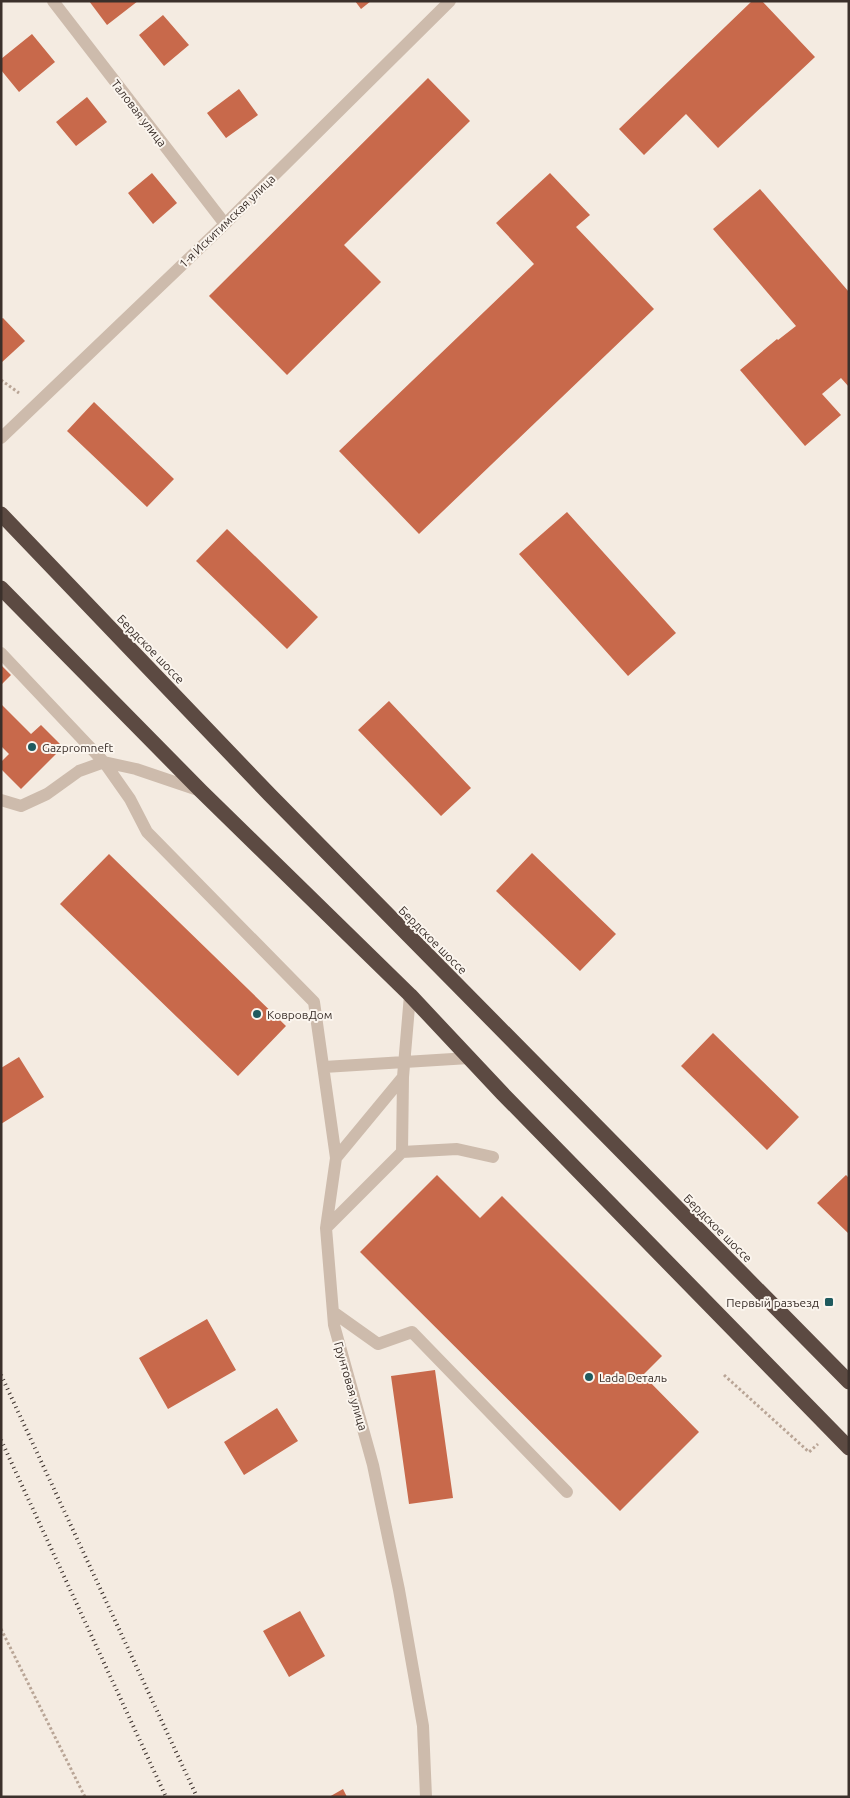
<svg xmlns="http://www.w3.org/2000/svg" width="850" height="1798" font-family="Ubuntu,sans-serif">
<rect width="100%" height="100%" fill="#f4ebe1"/>
<!-- building -->
<path fill="#c8694b" d="M89,1h49l-31,24z
M355,1h16l-10,8z
M752,1h10l53,56 -97,91 -32,-34 -42,41 -25,-26z
M163,15l26,30 -25,21 -25,-31z
M32,34l23,28 -36,30 -18,-22v-11z
M428,78l42,43 -126,124 37,37 -94,93 -78,-79z
M239,89l19,26 -32,23 -19,-25z
M87,97l20,25 -31,24 -20,-24z
M152,173l25,30 -24,21 -25,-31z
M550,173l40,42 -14,12 78,82 -235,225 -80,-83 195,-187 -38,-41z
M760,189l89,103v95l-8,-9 -19,16 19,21 -36,31 -65,-76 37,-31 1,1 18,-14 -83,-97z
M3,318l22,23 -24,22v-44z
M94,402l80,77 -27,28 -80,-76z
M567,512l109,121 -48,43 -109,-122z
M227,529l91,88 -31,32 -91,-88z
M1,665l10,10 -10,10z
M389,701l82,87 -30,28 -83,-86z
M1,704l30,30 10,-9 22,22 -42,42 -20,-20v-7l8,-8 -8,-8z
M532,853l84,81 -36,37 -84,-80z
M109,854l177,172 -48,50 -178,-172z
M713,1033l86,84 -32,33 -86,-84z
M19,1057l25,40 -43,27v-56z
M437,1175l43,43 22,-22 160,160 -19,19 56,57 -79,79 -260,-259z
M846,1175l3,3v56l-32,-31z
M207,1319l29,51 -68,39 -29,-51z
M435,1370l18,128 -44,6 -18,-128z
M277,1408l21,33 -54,34 -20,-33z
M300,1611l25,45 -36,21 -26,-46z
M343,1789l4,8h-18z"/>
<g fill="none" stroke-linecap="round" stroke-linejoin="round">
<!-- path -->
<path stroke="#b9a596" stroke-width="3" stroke-dasharray="2.5 2.5" stroke-linecap="butt" d="M1,380l18,13
M724,1375l85,77 9,-8
M1,1629l84,168"/>
<!-- minor -->
<path stroke="#cdbbac" stroke-width="12" d="M53,1l172,223
M1,438l224,-214 225,-223
M1,653l103,109 32,7 65,22
M1,800l20,6 26,-12 32,-23 25,-9 26,37 17,33 167,170 22,156
M410,995l-7,82 -67,81 -10,70 8,97 39,140 26,125 24,136 3,71
M324,1067l145,-9
M402,1152l55,-3 36,8
M326,1228l76,-76 1,-75
M333,1312l45,32 34,-12 155,160"/>
<!-- highway -->
<path stroke="#5c4a42" stroke-width="15" d="M1,514l269,281 579,587
M1,588l200,203 209,204 92,98 347,355"/>
<!-- rail -->
<path stroke="#3b302b" stroke-width="4" stroke-dasharray="1 4" stroke-linecap="butt" d="M1,1375l196,422
M1,1440l165,357"/>
</g>
<!-- markers -->
<g fill="#1f5a5e" stroke="#fbf5ee" stroke-width="2">
<circle cx="32" cy="747" r="5"/>
<circle cx="257" cy="1014" r="5"/>
<rect x="824" y="1297" width="10" height="10" rx="2.5"/>
<circle cx="589" cy="1377" r="5"/>
</g>
<g text-anchor="middle" dominant-baseline="central" stroke-width="4" stroke-linejoin="round" paint-order="stroke">
<!-- street labels -->
<g font-size="12" fill="#3b302b" stroke="#fbf5ee">
<text transform="translate(139 113) rotate(52)">Таловая улица</text>
<text transform="translate(227 221) rotate(-44)">1-я Искитимская улица</text>
<text transform="translate(151 649) rotate(46)">Бердское шоссе</text>
<text transform="translate(433 940) rotate(45)">Бердское шоссе</text>
<text transform="translate(718 1228) rotate(45)">Бердское шоссе</text>
<text transform="translate(351 1386) rotate(74)">Грунтовая улица</text>
</g>
<!-- poi labels -->
<g font-size="12" fill="#3b302b" stroke="#fbf5ee" text-anchor="start">
<text x="42" y="747">Gazpromneft</text>
<text x="267" y="1014">КовровДом</text>
<text x="819" y="1302" text-anchor="end">Первый разъезд</text>
<text x="599" y="1377">Lada Dеталь</text>
</g>
</g>
<!-- border -->
<rect width="850" height="1798" fill="none" stroke="#3b302b" stroke-width="5"/>
</svg>
